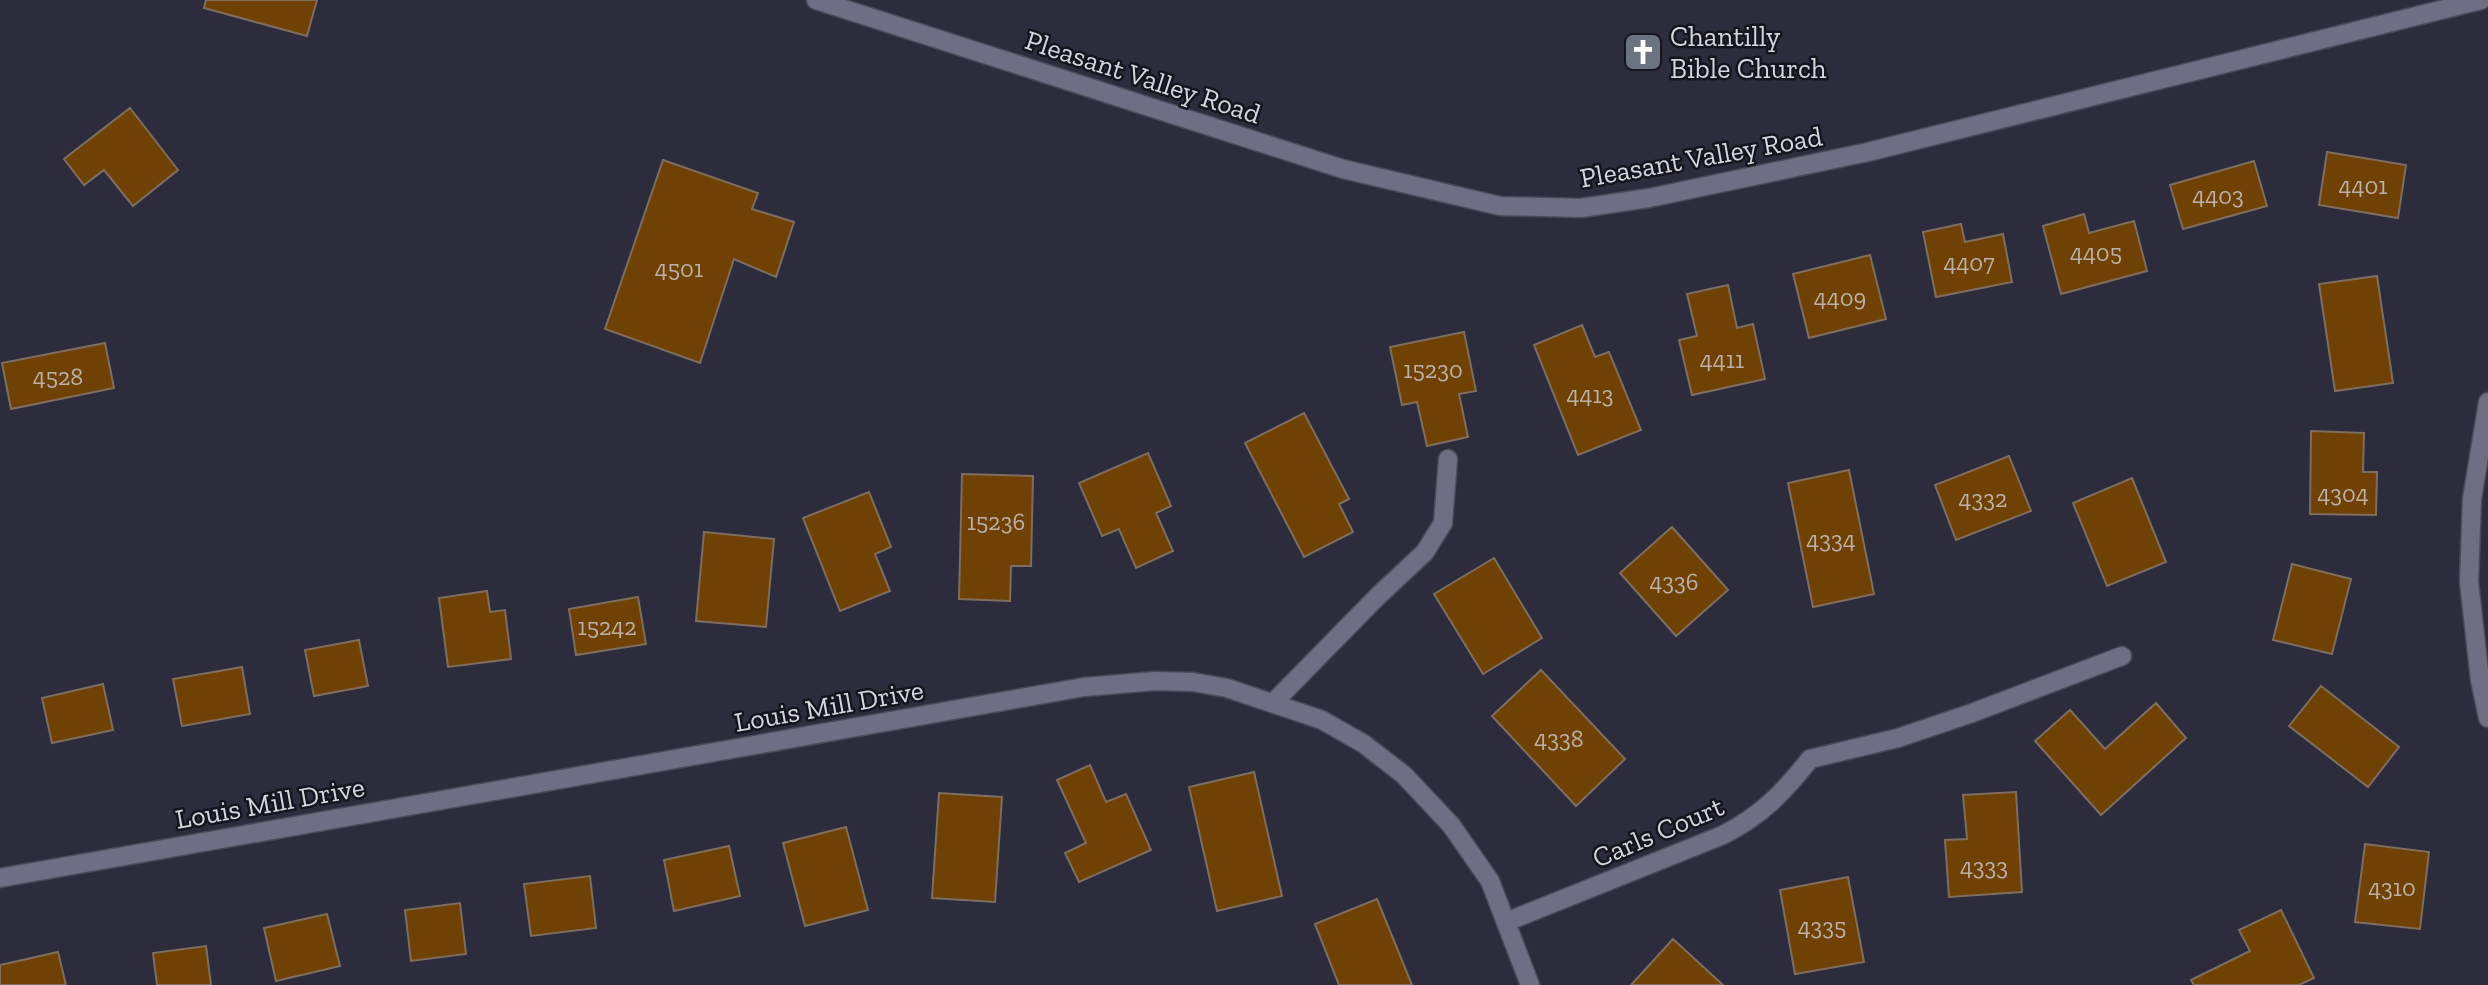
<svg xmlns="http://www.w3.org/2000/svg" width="2488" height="985" font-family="'Zilla Slab',serif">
<rect width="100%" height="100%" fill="#2c2c3d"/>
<!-- building -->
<path fill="#704104" stroke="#7e6e5f" stroke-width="2" d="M206,0h111l-10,36 -103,-28z
M130,108l48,62 -45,36 -29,-36 -20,15 -20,-26z
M2327,152l79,13 -8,53 -79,-13z
M663,160l95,33 -6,16 42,13 -18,55 -42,-18 -34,104 -95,-34z
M2254,161l13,45 -84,23 -13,-44z
M2084,214l5,19 45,-12 13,50 -86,23 -18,-68z
M1961,224l4,18 38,-8 9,48 -76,15 -13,-65z
M1870,255l16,64 -77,19 -16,-64z
M2377,276l16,107 -58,8 -16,-107z
M1728,285l9,43 16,-4 12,55 -73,16 -13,-55 18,-4 -10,-42z
M1582,325l13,32 14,-5 32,78 -63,25 -44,-110z
M1464,332l12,59 -17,3 9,43 -41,9 -10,-44 -15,3 -12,-58z
M105,343l9,45 -103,21 -9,-46z
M1304,413l45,86 -10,5 14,28 -49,25 -59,-114z
M2311,431l53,2 -1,39h14l-1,43 -66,-1z
M1148,453l23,53 -15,7 17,38 -37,17 -17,-39 -17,7 -23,-53z
M2009,456l22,55 -75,29 -21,-55z
M1849,470l25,124 -61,13 -25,-124z
M962,474l71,2 -2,90h-20l-1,35 -51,-2z
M2132,478l34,84 -59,24 -34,-83z
M869,492l22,55 -16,7 15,37 -50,20 -37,-93z
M1672,527l56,63 -52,46 -56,-63z
M704,532l70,7 -8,88 -70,-6z
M1494,558l48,80 -59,36 -49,-80z
M2292,564l59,15 -19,75 -59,-14z
M487,591l3,21 15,-2 6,49 -63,8 -9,-69z
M638,597l8,47 -70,11 -7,-46z
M359,640l9,46 -54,10 -9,-46z
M242,667l8,47 -68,12 -9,-47z
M1541,670l84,89 -49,47 -84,-90z
M103,684l10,46 -61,13 -10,-45z
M2321,686l78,61 -31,40 -79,-61z
M2156,703l30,35 -85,77 -66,-74 35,-31 35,39z
M1090,765l16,37 20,-8 25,56 -72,32 -14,-29 21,-10 -29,-63z
M1254,772l28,124 -65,15 -28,-124z
M2016,792l6,100 -73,5 -4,-57 22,-1 -4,-44z
M939,793l63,4 -7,105 -63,-4z
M846,827l22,83 -63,16 -22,-83z
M2365,844l64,8 -9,77 -65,-7z
M729,846l11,50 -66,15 -10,-51z
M590,876l6,52 -65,8 -7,-52z
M1848,877l16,85 -69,12 -15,-84z
M1377,899l35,86h-73l-24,-61z
M460,903l6,51 -55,7 -6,-51z
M2281,910l33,68 -15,7h-105l-3,-5 59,-29 -11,-21z
M327,914l13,52 -64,15 -12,-53z
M1673,939l50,46h-92z
M206,946l5,39h-54l-4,-32z
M58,952l8,33h-66v-20z"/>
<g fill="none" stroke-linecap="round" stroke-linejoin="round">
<defs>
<path id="service" d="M1273,703l104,-106 48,-45 18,-29 5,-64
M1810,759l88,-21 74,-25 150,-57"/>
<path id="minor" d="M2488,402l-16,97 -3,83 11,98 8,38
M0,878l1084,-191 71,-6 38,1 34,6 95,32 42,24 40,31 47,50 39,56 40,104
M1506,922l217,-87c39,-20 60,-42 87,-76"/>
<path id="secondary" d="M816,0l527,169 157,37 81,2 68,-10 219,-46 613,-152"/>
</defs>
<!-- service casing -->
<use href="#service" stroke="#4b4a58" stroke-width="21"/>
<!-- minor casing -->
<use href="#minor" stroke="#4b4a58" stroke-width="21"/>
<!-- secondary casing -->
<use href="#secondary" stroke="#4b4a58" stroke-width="21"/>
<!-- service -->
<use href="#service" stroke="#6f6e82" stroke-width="18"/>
<!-- minor -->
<use href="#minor" stroke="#6f6e82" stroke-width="18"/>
<!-- secondary -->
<use href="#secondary" stroke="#6f6e82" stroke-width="18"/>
</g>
<!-- icons -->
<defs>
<symbol id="church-square" viewBox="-11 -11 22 22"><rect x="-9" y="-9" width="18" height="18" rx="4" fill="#6b7280" stroke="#15151d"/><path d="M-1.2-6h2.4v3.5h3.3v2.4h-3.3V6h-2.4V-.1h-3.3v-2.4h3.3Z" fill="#fff"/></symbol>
</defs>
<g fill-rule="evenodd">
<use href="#church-square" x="1621" y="30" width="44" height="44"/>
</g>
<g text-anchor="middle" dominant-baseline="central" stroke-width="5" stroke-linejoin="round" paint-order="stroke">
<!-- number labels -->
<g font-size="24" fill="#bcb0a9">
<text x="2363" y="185">4401</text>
<text x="2218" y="195">4403</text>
<text x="2096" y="252">4405</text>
<text x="1969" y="262">4407</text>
<text x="679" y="268">4501</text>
<text x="1840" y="297">4409</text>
<text x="1722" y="359">4411</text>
<text x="1433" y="369">15230</text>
<text x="58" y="376">4528</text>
<text x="1590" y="394">4413</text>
<text x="2343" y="493">4304</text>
<text x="1983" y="498">4332</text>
<text x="996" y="521">15236</text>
<text x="1831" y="539">4334</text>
<text x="1674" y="581">4336</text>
<text x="607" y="626">15242</text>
<text x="1559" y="738">4338</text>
<text x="1984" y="866">4333</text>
<text x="2392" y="887">4310</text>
<text x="1822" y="926">4335</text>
</g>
<!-- poi labels -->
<g font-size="28" fill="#d5d5e0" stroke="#15151d" text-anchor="start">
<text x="1670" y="36">Chantilly<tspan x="1670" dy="32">Bible Church</tspan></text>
</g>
<!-- street labels -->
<g font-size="28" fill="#d5d5e0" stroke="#15151d">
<text transform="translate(1143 77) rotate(18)">Pleasant Valley Road</text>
<text transform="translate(1701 157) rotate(-10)">Pleasant Valley Road</text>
<text transform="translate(829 706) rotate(-10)">Louis Mill Drive</text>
<text transform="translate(270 803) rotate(-10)">Louis Mill Drive</text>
<text transform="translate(1658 832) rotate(-23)">Carls Court</text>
</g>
</g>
</svg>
